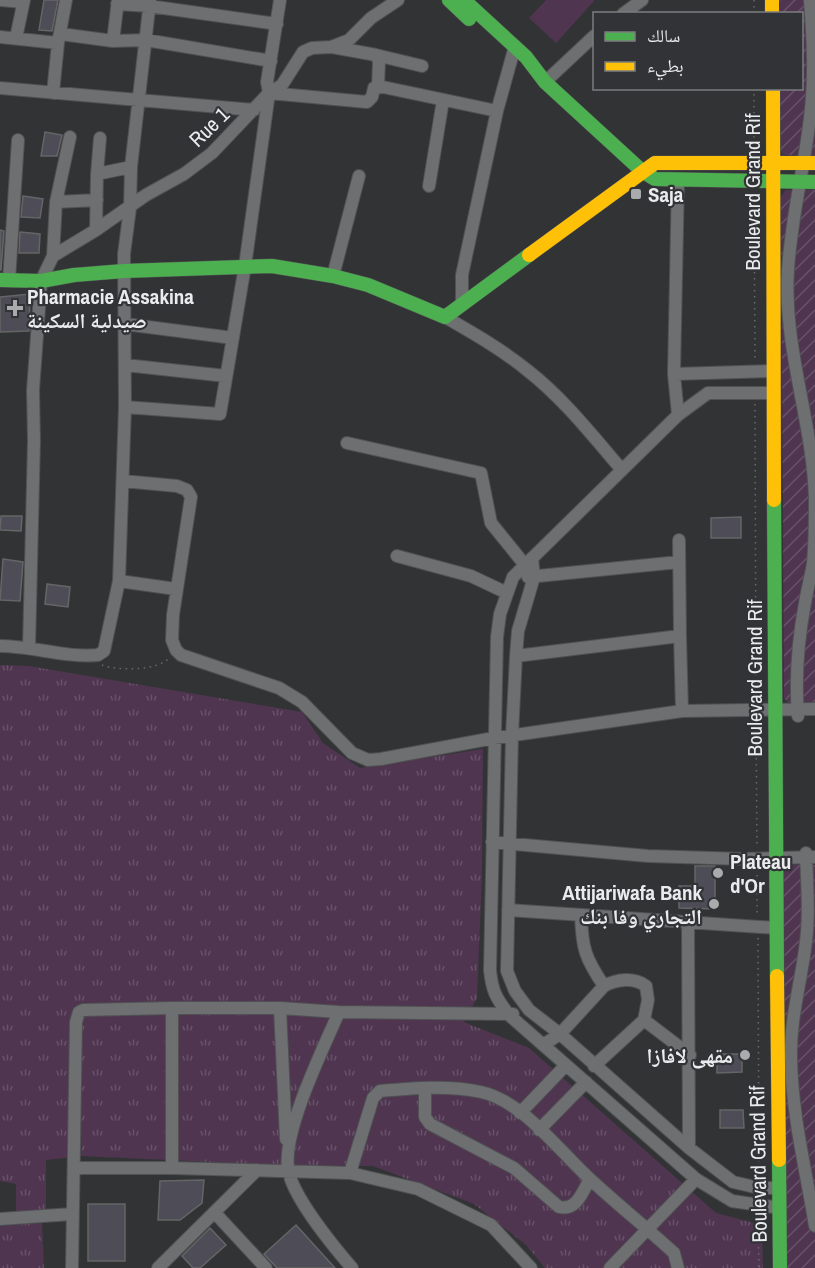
<svg xmlns="http://www.w3.org/2000/svg" width="815" height="1268" font-family="'Archivo Narrow','Noto Naskh Arabic',sans-serif">
<defs>
<pattern id="grass-tufts" width="24" height="20" patternUnits="userSpaceOnUse" patternTransform="scale(1.5)"><rect width="24" height="20" fill="#4f3550"/><path d="M3 7l-1-3M5 7V3M7 7l1-3M15 17l-1-3M17 17v-4M19 17l1-3" fill="none" stroke="#68526a"/></pattern>
<pattern id="garden-furrows" width="10" height="10" patternUnits="userSpaceOnUse" patternTransform="scale(1.5)"><rect width="10" height="10" fill="#4f3550"/><path d="M-1 1l2-2M0 10L10 0M9 11l2-2" fill="none" stroke="#68526a"/></pattern>
</defs>
<rect width="100%" height="100%" fill="#323335"/>
<!-- grass -->
<path fill="url(#grass-tufts)" d="M0,665l29,1 273,46 21,31 37,25 123,-19 -1,124 -5,125 -13,24 65,26 187,165 46,12 1,43h-218l-19,-23 -52,-41 -101,-38h-72l-220,-10 -35,4v53l-30,2v-31l-16,-3z
M42,1223l2,45h-44v-42z"/>
<!-- park -->
<path fill="#4f3550" d="M546,0h49l-39,43 -27,-25z"/>
<!-- garden -->
<path fill="url(#garden-furrows)" d="M780,0h35v156l-32,-1 -2,-4 -1,-62 22,-1v-74l-22,-1z
M786,190h29v513l-26,1 -5,-6 -3,-502z
M789,865h26v403h-30l-1,-396z"/>
<!-- building -->
<path fill="#4e4c56" stroke="#656567" stroke-width="1.5" d="M44,0h14l-6,31 -13,-1z
M45,132l17,3 -5,21h-16z
M23,196l20,3 -3,19 -19,-1z
M0,230l4,1 -3,39h-1z
M20,232l20,2 -1,19h-20z
M30,294l-1,37 -29,1v-35z
M1,516h21l-1,15 -21,-1z
M741,517v21h-30v-20z
M3,559l20,3 -3,39 -20,-1z
M47,584l23,3 -2,20 -23,-3z
M695,866h20v43l-36,-1v-22h16z
M717,1054h25v18l-25,1z
M720,1110h23l1,18h-24z
M204,1180l-2,23 -22,17h-22l2,-39z
M88,1204h37v57h-37z
M296,1225l39,43h-58l-13,-14z
M210,1228l16,17 -26,23h-7l-11,-12z"/>
<g fill="none" stroke-linecap="round" stroke-linejoin="round">
<defs>
<path id="street" d="M0,0l23,2
M117,4l32,2 128,18
M623,14l19,-14
M61,34l52,7 33,-1 125,21
M0,37l58,6
M16,38l8,-38
M113,41l5,-41
M332,47l44,8 3,6 -1,26
M376,55l46,11
M545,82l49,-46
M0,88l254,22
M53,93l5,-50 8,-43
M269,93l98,9 5,-5 2,-9 9,-1 114,24
M97,174l3,-36
M429,186l14,-86
M56,202l41,-2
M96,230l1,-56 34,-7
M53,256l3,-54 14,-65
M333,276l26,-100
M9,280l9,-140
M462,305v-30l35,-164 18,-65
M445,317c28,16 56,32 82,53 36,28 65,65 95,100
M125,324l108,14
M125,365l101,11
M674,374l99,-3
M773,393h-65l-30,22 -165,162 -13,37 -3,23 -7,333c2,21 6,28 19,45l187,164 36,22 48,7
M125,407l95,7 25,-148 24,-173 -2,-11 13,-82
M678,415l-4,-41 4,-194
M347,443l134,30 10,50 34,42
M123,481l54,5 10,4 4,7 -18,118 -1,25 4,10 5,5 98,33 23,14 50,51 16,7 13,-1 113,-21 188,-27 133,-2
M679,540l1,96 2,75
M397,556l74,20 36,17
M532,558l2,19 -16,54 -2,25 -4,79 -5,236 8,20 14,19 31,24 129,114 44,34 26,6h21
M528,577l151,-15
M119,581l6,-174 -1,-153 6,-46 1,-41 19,-167
M0,646c33,0 65,12 98,9l6,-4 15,-70 57,8
M29,648l5,-208 -1,-50 8,-109 12,-25 43,-26 50,-35 38,-21 28,-21 57,-60 13,-8 21,-33 9,-4 19,-1 18,-7 22,-22 27,-18
M516,656l164,-20
M798,716c-3,-38 0,-76 7,-113 2,-13 6,-27 8,-40 2,-21 2,-43 2,-64 -2,-77 -32,-151 -27,-229 3,-51 16,-101 22,-152 5,-40 3,-78 0,-118
M492,842l156,14 95,3 72,-2
M806,853c1,32 4,64 -1,96 -5,37 -15,72 -14,109 1,58 15,112 24,168
M508,910l268,18
M581,915c1,33 4,43 23,71 13,-7 30,-9 42,0l2,14 -4,20 -50,46
M688,923l1,225
M280,1008l6,131
M339,1012c-16,37 -56,118 -51,156 3,27 46,79 64,100
M644,1020l46,35
M543,1045l17,-11 44,-48
M425,1088v29l5,7 84,44 45,39c18,4 23,-15 31,-28
M520,1113l46,-48
M539,1130l47,-48
M74,1168h98l178,5 68,16 73,36 40,43
M172,1168v-160
M350,1173l23,-75 7,-7c33,-3 68,-6 101,1 42,9 79,60 110,88 27,25 56,48 83,73l4,15
M215,1213l51,55
M0,1219l72,-5
M72,1268l4,-246 3,-10 4,-2 89,-2h108l59,4 174,2
M158,1268l99,-98
M610,1268l86,-89"/>
<path id="fast" d="M449,0l20,19
M464,0l62,57 19,25 97,89 13,8 160,3
M0,280l41,1 33,-6 50,-4 148,-5 61,10 35,9 77,32 84,-62
M774,500l3,476
M779,1160l1,108"/>
<path id="slow" d="M772,0v14
M773,88l1,412
M529,255l126,-92h160
M777,976l2,184"/>
</defs>
<!-- street casing -->
<use href="#street" stroke="#505153" stroke-width="14"/>
<!-- fast casing -->
<use href="#fast" stroke="#505153" stroke-width="15"/>
<!-- slow casing -->
<use href="#slow" stroke="#505153" stroke-width="15"/>
<!-- path -->
<path stroke="#696a6c" stroke-width="1.5" stroke-dasharray="1.5 4.5" stroke-linecap="butt" d="M754,0v14
M754,88v63
M754,194l1,167
M755,404l1,296
M102,665c16,6 56,6 67,-7
M756,722l1,125
M757,869v47
M758,938l1,239
M758,1217l1,51"/>
<!-- street -->
<use href="#street" stroke="#6e6f70" stroke-width="12"/>
<!-- fast -->
<use href="#fast" stroke="#4caf50" stroke-width="14"/>
<!-- slow -->
<use href="#slow" stroke="#ffc107" stroke-width="14"/>
</g>
<!-- markers -->
<g fill="#aaabad" stroke="#313336" stroke-width="2">
<rect x="630" y="188" width="12" height="12" rx="3"/>
<path d="M12 299h6v6h6v6h-6v6h-6v-6h-6v-6h6z"/>
<circle cx="718" cy="873" r="6"/>
<circle cx="714" cy="904" r="6"/>
<circle cx="745" cy="1055" r="6"/>
</g>
<g text-anchor="middle" dominant-baseline="central" stroke-width="4.5" stroke-linejoin="round" paint-order="stroke">
<!-- street labels -->
<g font-size="21" fill="#eaebed" stroke="#313336">
<text transform="translate(209 127) rotate(-44)">Rue 1</text>
<text transform="translate(752 192) rotate(-90)">Boulevard Grand Rif</text>
<text transform="translate(754 678) rotate(-90)">Boulevard Grand Rif</text>
<text transform="translate(758 1164) rotate(-91)">Boulevard Grand Rif</text>
</g>
<!-- poi labels -->
<g font-size="21" font-weight="bold" fill="#eaebed" stroke="#313336" text-anchor="start">
<text x="648" y="194">Saja</text>
<text x="27" y="296">Pharmacie Assakina<tspan x="27" dy="24">صيدلية السكينة</tspan></text>
<text x="730" y="861">Plateau<tspan x="730" dy="24">d'Or</tspan></text>
<text x="702" y="892" text-anchor="end">Attijariwafa Bank<tspan x="702" dy="24">التجاري وفا بنك</tspan></text>
<text x="733" y="1055" text-anchor="end">مقهى لافازا</text>
</g>
</g>
<!-- legend -->
<rect x="593" y="12" width="210" height="78" fill="#313336" stroke="#7b7d7f" stroke-width="1.5"/>
<rect x="605" y="32" width="30" height="9" fill="#4caf50" stroke="#7b7d7f" stroke-width="1.5"/>
<text x="647" y="42" font-size="18" fill="#eaebed">سالك</text>
<rect x="605" y="62" width="30" height="9" fill="#ffc107" stroke="#7b7d7f" stroke-width="1.5"/>
<text x="647" y="72" font-size="18" fill="#eaebed">بطيء</text>
</svg>
